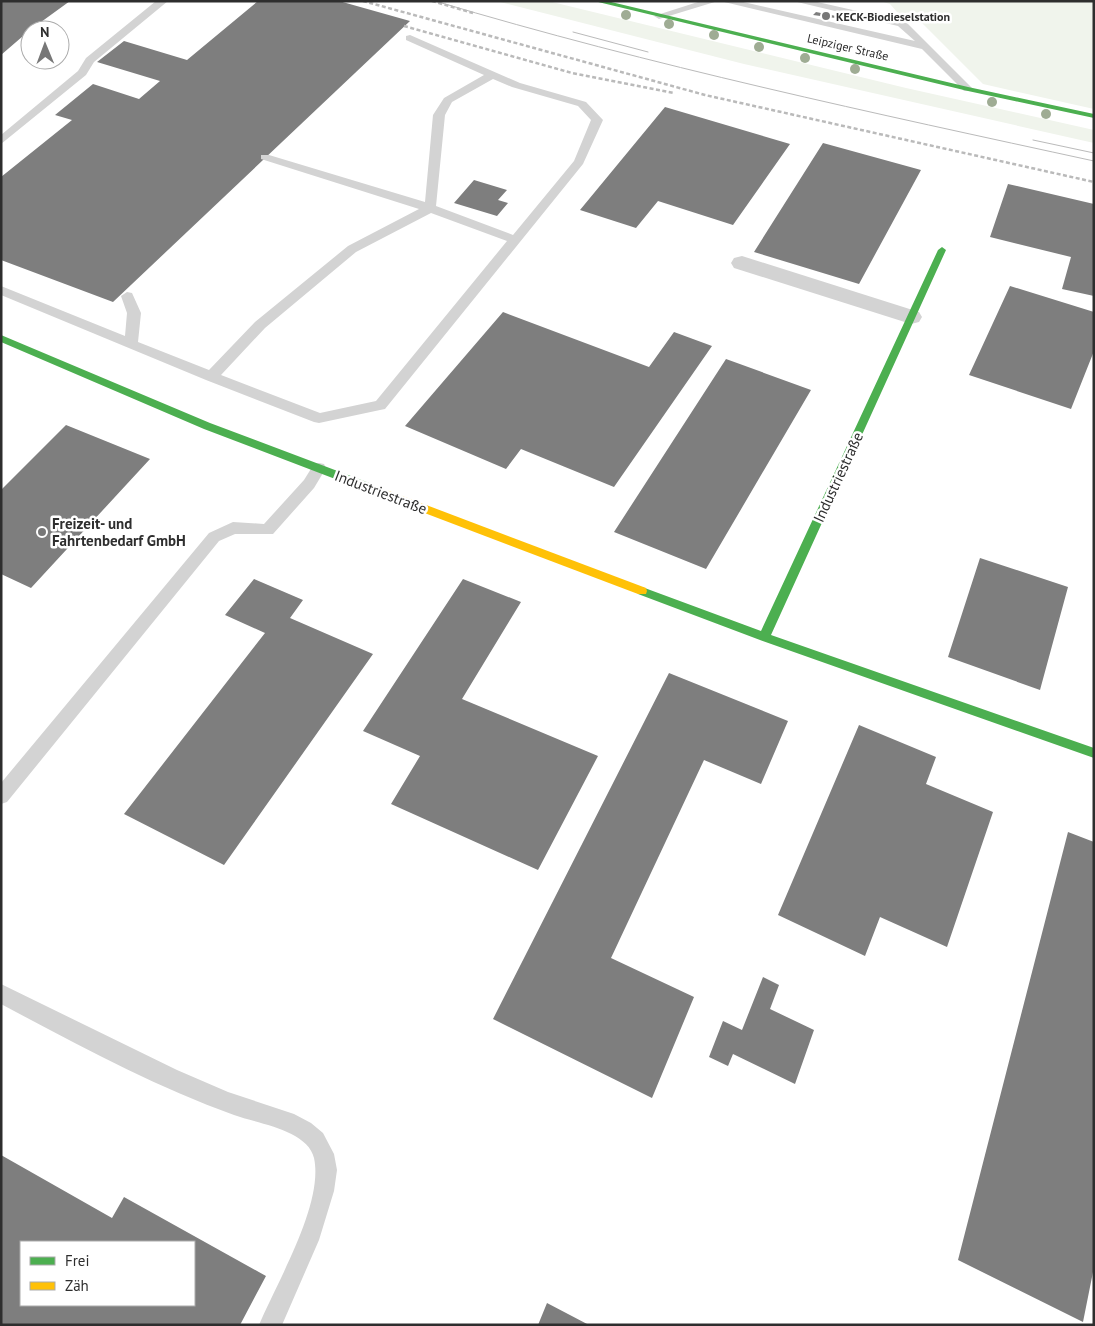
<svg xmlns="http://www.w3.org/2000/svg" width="1095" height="1326" font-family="'PT Sans',sans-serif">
<rect width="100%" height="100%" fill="#fff"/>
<!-- green -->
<path fill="#f0f4ec" d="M496,1h52l358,87 188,42v13l-350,-79z
M880,1h214v108l-111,-25 -63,-63 -23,-9 -7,-8z"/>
<!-- building -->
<path fill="#7e7e7e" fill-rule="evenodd" d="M1,1h69l-40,29 -29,25z
M258,1h81l71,20 -297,281 -112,-42v-83l71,-57 -17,-5 38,-31 46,15 21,-18 -63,-19 27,-21 63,19z
M816,12l25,5 2,2 -30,-4z
M665,107l125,37 -57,81 -75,-24 -22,27 -56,-18z
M823,143l98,27 -62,114 -105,-32z
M474,180l33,10 -9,10 10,3 -11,13 -43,-13z
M1008,184l86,20v92l-32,-7 9,-32 -81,-20z
M1010,286l84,26v39l-23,58 -102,-34z
M503,312l146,55 25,-35 38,14 -98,141 -93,-38 -15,20 -101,-43z
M726,359l85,31 -105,179 -92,-37z
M66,425l84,34 -119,129 -30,-14v-84z
M980,558l88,29 -28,103 -92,-33z
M254,579l49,21 -13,18 83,36 -149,211 -100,-51 141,-181 -40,-18z
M463,579l58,23 -59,97 136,57 -60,114 -147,-66 29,-48 -57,-25z
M669,673l119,48 -27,63 -57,-24 -93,198 83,39 -42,101 -159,-79z
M859,725l77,32 -10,27 67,28 -46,135 -67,-30 -15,39 -87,-41z
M1068,832l26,10v425l-11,55 -125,-62z
M763,977l16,8 -9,24 44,21 -19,54 -62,-30 -5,12 -19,-9 14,-36 19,9z
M1,1155l111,63 12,-21 142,79 -26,49h-239zM21,1242h173v63h-173z
M547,1303l42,22h-51z"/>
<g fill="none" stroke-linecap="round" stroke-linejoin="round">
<!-- lane -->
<path fill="#d3d3d3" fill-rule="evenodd" d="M156,1h12l-74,61 -8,13 -85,69v-9l77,-64 8,-13z
M701,1h17l-59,18 -5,-3z
M720,1h19l176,40 -17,-15 -105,-25h20l93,21 67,67 -1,2h-8l-42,-42z
M410,35l110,48 66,19 17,18 -20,44 -198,245 -5,1 -61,13 -5,-1 -108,-42 -205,-85v-9l124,50 2,-23 -6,-17 6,-4 5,1 9,20 -3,29 71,28 46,-48 93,-76 71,-37 -158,-50v-4h8l156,47 8,-87 11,-17 40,-23 -78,-35v-4zM493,79l19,8 66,19 13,14 -17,41 -61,74 -77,-29 9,-91 7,-13zM431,213l76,28 -131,160 -56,12 -99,-38 44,-47 91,-76z
M319,463l5,1 2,4 -12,20 -41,46h-38l-16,7 -212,261 -6,2v-21l208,-250 24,-11 31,2 40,-44 10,-16z
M1,984l176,86 51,22 66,22 17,9 12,10 11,21 3,16 -3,21 -15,49 -37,85h-23c18,-43 65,-121 55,-167 -6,-28 -58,-35 -80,-43 -81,-29 -158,-71 -233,-111z"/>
<!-- street -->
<path fill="#d3d3d3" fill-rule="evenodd" d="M742,256l177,56 3,5 -3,5 -8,2 -177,-56 -3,-5 3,-5z"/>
<!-- fast -->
<path fill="#4caf50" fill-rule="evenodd" d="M594,1h13l361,86 126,27v4l-126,-27z
M942,247l4,3 -175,385 323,113v10l-334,-118 -122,-46 -1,-3 5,-4 119,44 177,-381z
M1,335l209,88 162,61 1,3 -1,3h-8l-160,-61 -203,-87z"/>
<!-- slow -->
<path fill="#ffc107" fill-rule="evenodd" d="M368,483l278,105 1,3 -1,3h-8l-274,-104 -1,-3 1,-3z"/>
<!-- tram -->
<path stroke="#bababa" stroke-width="1" d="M435,1c217,65 438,112 659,160
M573,32l75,20
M1033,140l61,13"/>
<!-- rail -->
<path stroke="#bababa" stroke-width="2.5" stroke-dasharray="4 2.5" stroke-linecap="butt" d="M363,1l342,94 389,87
M432,1l41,12
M404,26l168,47 102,20"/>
</g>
<!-- trees -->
<g fill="#9fac94">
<circle cx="626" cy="15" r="5"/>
<circle cx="669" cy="24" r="5"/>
<circle cx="714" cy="35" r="5"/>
<circle cx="759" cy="47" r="5"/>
<circle cx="805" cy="58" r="5"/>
<circle cx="855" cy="69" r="5"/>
<circle cx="992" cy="102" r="5"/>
<circle cx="1046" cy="114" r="5"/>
</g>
<!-- markers -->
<g fill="#777" stroke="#fff" stroke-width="2">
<circle cx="826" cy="16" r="5"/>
<circle cx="42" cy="532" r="5"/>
</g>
<g text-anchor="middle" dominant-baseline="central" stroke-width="5" stroke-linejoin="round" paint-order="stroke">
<!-- far-poi labels -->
<g font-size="12" font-weight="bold" fill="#2e2e2e" stroke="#fff" text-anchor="start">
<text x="836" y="16">KECK-Biodieselstation</text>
</g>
<!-- far-street labels -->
<g font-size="12" fill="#2e2e2e" stroke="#fff">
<text transform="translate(848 47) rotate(13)">Leipziger Straße</text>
</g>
<!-- street labels -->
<g font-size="15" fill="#2e2e2e" stroke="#fff">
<text transform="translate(838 477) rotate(-65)">Industriestraße</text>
<text transform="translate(381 492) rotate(21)">Industriestraße</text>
</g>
<!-- poi labels -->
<g font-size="15" font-weight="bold" fill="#2e2e2e" stroke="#fff" text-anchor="start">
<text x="52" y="523">Freizeit- und<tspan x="52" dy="17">Fahrtenbedarf GmbH</tspan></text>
</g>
</g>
<!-- border -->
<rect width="1095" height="1326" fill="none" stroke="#2e2e2e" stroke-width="5"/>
<!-- legend -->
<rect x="20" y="1241" width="175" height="65" fill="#ffffff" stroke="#ababab"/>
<rect x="30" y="1257" width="25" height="8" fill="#4caf50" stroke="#ababab"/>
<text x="65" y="1266" font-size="15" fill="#2e2e2e">Frei</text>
<rect x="30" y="1282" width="25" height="8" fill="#ffc107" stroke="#ababab"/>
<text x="65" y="1291" font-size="15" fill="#2e2e2e">Zäh</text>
<!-- north arrow -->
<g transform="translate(45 45) rotate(359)"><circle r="24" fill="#ffffff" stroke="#ababab"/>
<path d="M0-4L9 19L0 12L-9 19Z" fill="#777777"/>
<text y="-8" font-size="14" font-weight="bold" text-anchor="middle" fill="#2e2e2e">N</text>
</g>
</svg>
